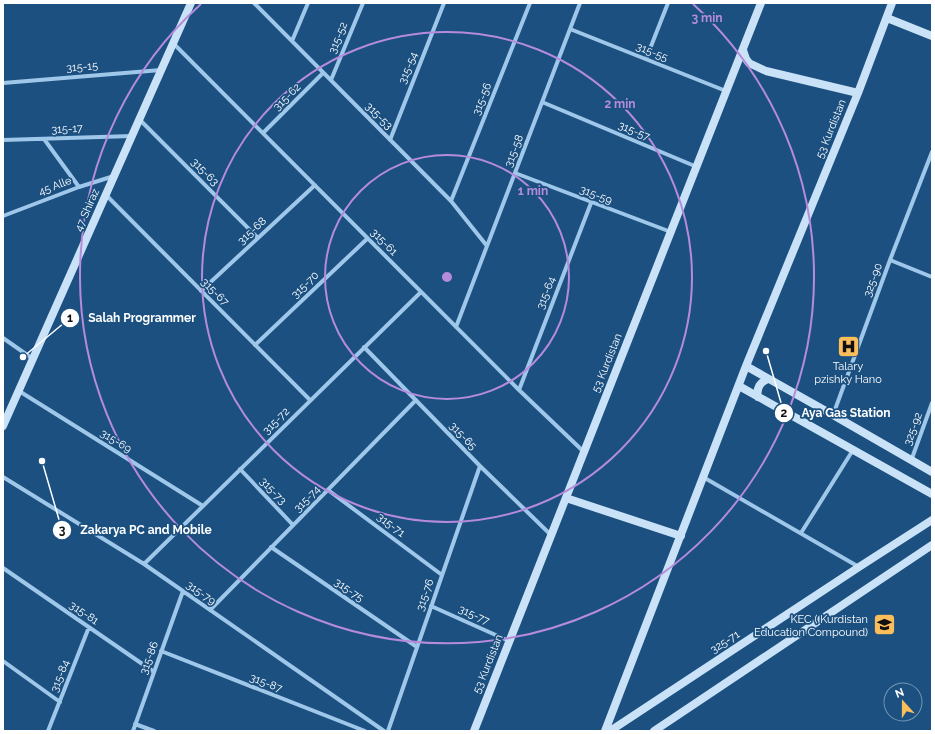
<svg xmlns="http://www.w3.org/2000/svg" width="935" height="734" font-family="Raleway,sans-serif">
<rect width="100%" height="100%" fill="#1b5080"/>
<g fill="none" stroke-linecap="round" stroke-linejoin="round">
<!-- street -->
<path stroke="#9fc7e9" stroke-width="4" d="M254,3l197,198 36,45
M570,29l156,62
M292,41l16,-38
M173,43l346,347 65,62
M646,59l22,-56
M331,80l32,-77
M3,83l158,-13
M542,102l155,65
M139,119l119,119
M263,133l60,-60
M44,139l35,48
M3,140l129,-4
M390,140l54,-137
M515,173l156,59
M106,195l204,205
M451,201l79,-198
M3,216l76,-29 35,-11
M890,260l42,17
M201,291l114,-106
M456,327l124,-324
M3,338l30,21
M255,345l113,-107
M364,347l116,119 71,69
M519,390l72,-187
M19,391l184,115
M833,415l57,-155 42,-108
M911,461l21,-58
M240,469l53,56
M3,477l141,87 240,167
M703,477l156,90
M328,490l114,85
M801,533l52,-83
M271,547l146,100
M144,564l277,-272
M3,568l151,104
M431,606l78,35
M210,610l206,-210
M161,651l204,80
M3,661l57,41
M135,724l19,7
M48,731l41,-104
M133,731l50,-140
M388,731l92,-265"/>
<!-- secondary -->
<path stroke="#cae2f7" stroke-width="8" d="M887,18l45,18
M743,50l3,9 3,4 17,8 92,22
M746,366l87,49 99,57
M739,386l193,108
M758,397c-2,-9 2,-15 10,-18
M3,426l188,-423
M566,498l115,38
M474,731l287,-728
M605,731l141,-365 112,-273 34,-90
M610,731l249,-164 73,-47
M654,731l278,-186"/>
</g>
<!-- distance rings -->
<g fill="none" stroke="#b68bdc" stroke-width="2">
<circle cx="447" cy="277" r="122"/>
<circle cx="447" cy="277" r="245"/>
<path d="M693 4A367 367 0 1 1 201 4"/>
</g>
<!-- icons -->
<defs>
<symbol id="hospital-square" viewBox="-11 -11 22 22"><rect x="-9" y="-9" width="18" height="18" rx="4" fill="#fbbe5b" stroke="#1b5080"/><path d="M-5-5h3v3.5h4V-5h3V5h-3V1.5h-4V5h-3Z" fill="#111"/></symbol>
<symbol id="school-square" viewBox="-11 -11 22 22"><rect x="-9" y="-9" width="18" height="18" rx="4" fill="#fbbe5b" stroke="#1b5080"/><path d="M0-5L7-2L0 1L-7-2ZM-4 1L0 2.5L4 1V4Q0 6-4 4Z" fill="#111"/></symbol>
</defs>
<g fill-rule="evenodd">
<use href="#hospital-square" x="836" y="334" width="25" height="25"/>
<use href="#school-square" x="872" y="612" width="25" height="25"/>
</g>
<g text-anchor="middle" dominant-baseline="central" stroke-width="3.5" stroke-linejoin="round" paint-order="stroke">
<!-- street labels -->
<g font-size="11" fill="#fff" stroke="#1b5080">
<text transform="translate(338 38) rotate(-68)">315-52</text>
<text transform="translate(652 52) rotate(22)">315-55</text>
<text transform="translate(82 67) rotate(-5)">315-15</text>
<text transform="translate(408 68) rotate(-68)">315-54</text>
<text transform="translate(287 97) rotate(-45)">315-62</text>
<text transform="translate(482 99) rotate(-68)">315-56</text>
<text transform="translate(379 116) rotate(45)">315-53</text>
<text transform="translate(67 129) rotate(-3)">315-17</text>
<text transform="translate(831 129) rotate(-68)">53 Kurdistan</text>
<text transform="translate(634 131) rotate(23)">315-57</text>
<text transform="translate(514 151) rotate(-69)">315-58</text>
<text transform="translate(205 172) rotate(45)">315-63</text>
<text transform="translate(55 186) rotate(-21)">45 Alle</text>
<text transform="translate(596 195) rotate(21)">315-59</text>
<text transform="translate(87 210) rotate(-66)">47 Shiraz</text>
<text transform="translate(252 231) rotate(-43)">315-68</text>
<text transform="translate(384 242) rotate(45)">315-61</text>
<text transform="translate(873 280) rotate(-70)">325-90</text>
<text transform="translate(305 285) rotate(-44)">315-70</text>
<text transform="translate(215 292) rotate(45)">315-67</text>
<text transform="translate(546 293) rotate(-69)">315-64</text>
<text transform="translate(607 363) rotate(-68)">53 Kurdistan</text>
<text transform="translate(276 421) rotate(-45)">315-72</text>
<text transform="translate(913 429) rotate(-70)">325-92</text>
<text transform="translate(463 436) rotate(46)">315-65</text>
<text transform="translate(116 441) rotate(32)">315-69</text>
<text transform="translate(273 491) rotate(46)">315-73</text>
<text transform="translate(307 499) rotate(-45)">315-74</text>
<text transform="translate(391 525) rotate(37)">315-71</text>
<text transform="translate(349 590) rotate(34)">315-75</text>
<text transform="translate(201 593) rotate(35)">315-79</text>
<text transform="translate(425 595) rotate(-71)">315-76</text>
<text transform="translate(84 613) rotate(34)">315-81</text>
<text transform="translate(474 615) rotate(24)">315-77</text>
<text transform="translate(725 642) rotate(-33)">325-71</text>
<text transform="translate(149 658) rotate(-70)">315-86</text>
<text transform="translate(488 664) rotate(-68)">53 Kurdistan</text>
<text transform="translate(60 676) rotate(-69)">315-84</text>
<text transform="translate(266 683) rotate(21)">315-87</text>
</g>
<!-- poi labels -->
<g font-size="11" fill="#fff" stroke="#1b5080">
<text x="848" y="366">Talary<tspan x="848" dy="13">pzishky Hano</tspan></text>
<text x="868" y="619" text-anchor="end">KEC ( Kurdistan<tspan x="868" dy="13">Education Compound)</tspan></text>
</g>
</g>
<circle cx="447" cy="277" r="6" fill="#b68bdc" stroke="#1b5080" stroke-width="2"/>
<g font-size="12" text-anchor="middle" font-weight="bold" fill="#b68bdc" stroke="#1b5080" stroke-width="3.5" stroke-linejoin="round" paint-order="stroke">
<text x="707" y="22">3 min</text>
<text x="620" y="108">2 min</text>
<text x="533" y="195">1 min</text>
</g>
<!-- callouts -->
<path fill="none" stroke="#fff" stroke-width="1.5" d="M23 357L70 318M766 351L784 413M42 461L62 530"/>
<g fill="#fff" stroke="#1b5080" stroke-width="1.5">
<circle cx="23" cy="357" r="4"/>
<circle cx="766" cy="351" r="4"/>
<circle cx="42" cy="461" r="4"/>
<circle cx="70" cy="318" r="10"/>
<circle cx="784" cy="413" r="10"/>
<circle cx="62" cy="530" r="10"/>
</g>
<g font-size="12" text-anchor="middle" font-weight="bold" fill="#111">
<text x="70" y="322">1</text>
<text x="784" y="417">2</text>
<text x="62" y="534">3</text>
</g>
<g font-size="12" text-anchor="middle" font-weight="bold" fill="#fff" stroke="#1b5080" stroke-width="3.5" stroke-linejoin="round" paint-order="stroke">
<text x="142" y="322">Salah Programmer</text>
<text x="846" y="417">Aya Gas Station</text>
<text x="146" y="534">Zakarya PC and Mobile</text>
</g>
<!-- border -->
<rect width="935" height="734" fill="none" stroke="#ffffff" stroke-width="8"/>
<!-- north arrow -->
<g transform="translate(903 702) rotate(339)"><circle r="19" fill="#1b5080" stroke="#7696b3"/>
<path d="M0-3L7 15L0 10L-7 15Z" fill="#fbbe5b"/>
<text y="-6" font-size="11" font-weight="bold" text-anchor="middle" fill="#ffffff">N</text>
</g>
</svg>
